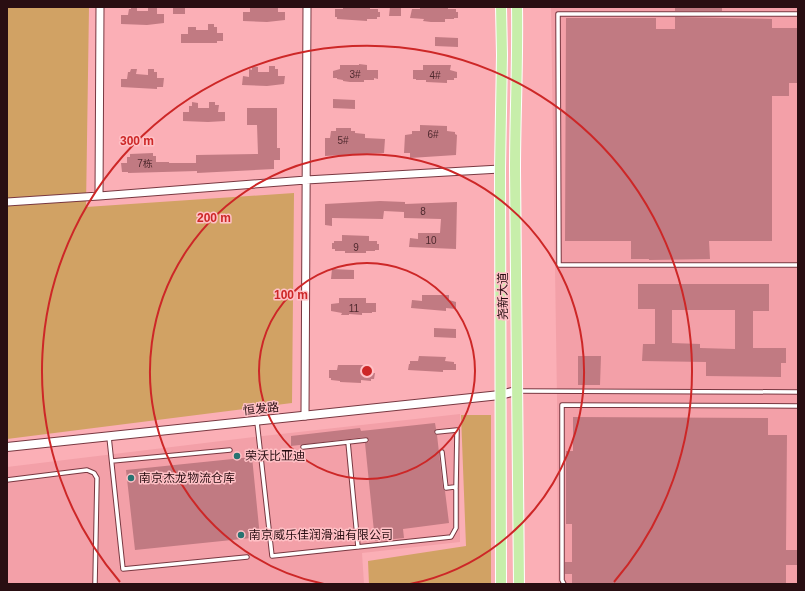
<svg xmlns="http://www.w3.org/2000/svg" width="805" height="591" font-family="Arial,'Noto Sans SC',sans-serif">
<rect width="100%" height="100%" fill="#fbafb6"/>
<!-- built -->
<path fill="#f3a0a8" d="M551,7h247v577h-240l-1,-186z
M460,414v128l-98,11 2,31h-357v-117l247,-30z"/>
<!-- green -->
<path fill="#d1a264" d="M7,7h82l-3,200 208,-14 -2,210 -285,36z
M461,415h30v169h-122l-1,-23 98,-15z"/>
<!-- building -->
<path fill="#c17a82" fill-rule="evenodd" d="M131,7h6v4h11v-4l9,1v6h7v9l-17,2 -26,-1v-9h7l1,-6h2z
M173,7h12v7h-12z
M250,7l19,1v-1h9v5h7v8l-18,2 -24,-1v-9h7z
M343,7h27v2h8v3h2v5h-3v2h-10v2l-30,-2v-2h-2v-8h8z
M390,7h11v9h-12z
M420,7h28v2h8v3h2v6h-4v1h-9v3h-14l-8,-1 1,-2 -14,-1 2,-9h8z
M675,7h47v4h-47z
M675,17l97,2v9h25v55h-8v13h-17v145h-63l1,18 -61,1v-1h-18v-18h-66l1,-223h90v11h19z
M208,24h6v3h3v6h6v8h-6v2h-36v-9h7v-7h8v3h12z
M435,37l23,1v9l-23,-1z
M359,64l8,1v5h11v9l-4,-1v2h-10v2h-14l-7,-1v-1l-6,-1v-1h-4v-7l7,-2v-4h19z
M423,65h28l-1,5 7,2v6h-3v2h-7v3l-21,-1v-2h-10v-1h-3v-9h10z
M252,66l6,1v5h11v-6h6v3h3v7h7l-1,8 -17,2 -25,-1 1,-9 6,1v-8l3,1z
M131,69h6l-1,5 12,1v-6h6v3h3v6h7l-1,9h-6v2l-36,-2v-8h6l1,-7h2z
M333,99l22,1v9l-22,-1z
M192,102l6,1v5h11v-6h6v3h4l-1,7h7v9l-17,1 -25,-1v-9h6v-6h3z
M247,108h30v40h3v12h-6v9l-77,4v-2l-69,2v-1h-6l-1,-9h6v-6h3v-3l23,-1v3h3v6h13v1h27v-8l62,-1 -1,-29h-10z
M420,125l27,1v5l8,1v2l2,1 -1,20 -46,3v-5h-6l1,-18 7,-1v-3h8z
M336,128h15v3h4v2l10,1v4l20,1 -1,14 -59,3v-18h5l1,-7h5z
M380,201l25,1v2l52,-2 -1,47 -47,-2 1,-9 8,1v-6h22l1,-14 -37,-1v-6l-20,-1 -1,8 -51,-1v8l-7,-1v-21z
M342,235l27,1v5h8v3h2v6h-4v1h-9v2h-21v-2h-10v-2h-3v-6h2v-2h8z
M332,269l22,1v9h-23z
M638,284h131v27h-16v37h33v15h-5v14l-75,-1v-14l-64,-1 1,-17h12v-35h-17zM672,310h63v39l-35,-1v-4l-28,-1z
M422,295h27v5l7,2v7l-10,-1v3l-35,-3 1,-8 10,1z
M339,298h27v5h10v9h-4v1h-10v2l-13,-1v1h-8l1,-2 -11,-2v-7l8,-1z
M434,328l22,1v9l-22,-1z
M419,356l27,1 -1,4 9,1v2h2v6h-13v2l-35,-2 1,-6h1v-3h8z
M578,356h23l-1,29h-22z
M338,365h27l-1,5 9,1 -1,2h3l-1,6h-3v2l-10,-1v3l-21,-1v-1l-9,-1v-2h-2v-8h8z
M573,417l195,1v17h19l-1,115h12v15h-12v19h-214v-10h-7v-12h7v-38h-6v-73h7z
M435,423l1,6 -2,4 3,2 6,53 2,3 4,32 -46,6 1,9 -29,3 -10,-98 4,-1 -1,-4 -2,-1 -75,9v-10l69,-8 1,3z
M252,457l8,80 -125,13 -9,-80z"/>
<g fill="none" stroke-linecap="round" stroke-linejoin="round">
<defs>
<path id="service" d="M798,14h-240l1,251h239
M517,391l281,1
M257,422l15,134 179,-19 5,-9v-39l-2,-2 -8,1 -4,-36
M437,432l20,-2 -1,58
M109,437l14,132 124,-12
M348,442l10,105
M303,447l63,-7
M112,461l118,-11
M7,480l80,-10 7,3 3,5 -2,106
M564,584l-2,-4v-175l236,1"/>
<path id="minor" d="M99,196l1,-189
M7,202l92,-6 207,-16 194,-11
M305,416l2,-409"/>
<path id="tertiary" d="M7,447l493,-52 16,-4"/>
<path id="primary" d="M517,7c1,54 -2,109 -2,163 1,138 3,276 4,414
M501,584l-1,-415 2,-114 -1,-48"/>
</defs>
<!-- service casing -->
<use href="#service" stroke="#783841" stroke-width="5.5"/>
<!-- minor casing -->
<use href="#minor" stroke="#783841" stroke-width="9"/>
<!-- tertiary casing -->
<use href="#tertiary" stroke="#783841" stroke-width="10"/>
<!-- primary casing -->
<use href="#primary" stroke="#fff" stroke-width="12"/>
<!-- service -->
<use href="#service" stroke="#fff" stroke-width="3.5"/>
<!-- minor -->
<use href="#minor" stroke="#fff" stroke-width="7"/>
<!-- tertiary -->
<use href="#tertiary" stroke="#fff" stroke-width="8"/>
<!-- primary -->
<use href="#primary" stroke="#c7eeaa" stroke-width="10"/>
</g>
<!-- distance rings -->
<g fill="none" stroke="#cd2727" stroke-width="2">
<circle cx="367" cy="371" r="108"/>
<path d="M324 584A217 217 0 1 1 410 584"/>
<path d="M120 582A325 325 0 1 1 614 582"/>
</g>
<!-- markers -->
<g fill="#287371" stroke="#ffc1c6" stroke-width="1.5">
<circle cx="237" cy="456" r="4"/>
<circle cx="131" cy="478" r="4"/>
<circle cx="241" cy="535" r="4"/>
</g>
<g text-anchor="middle" dominant-baseline="central" stroke-width="3" stroke-linejoin="round" paint-order="stroke">
<!-- number labels -->
<g font-size="10" fill="#4f292e">
<text x="355" y="74">3#</text>
<text x="435" y="75">4#</text>
<text x="433" y="134">6#</text>
<text x="343" y="140">5#</text>
<text x="145" y="163">7栋</text>
<text x="423" y="211">8</text>
<text x="431" y="240">10</text>
<text x="356" y="247">9</text>
<text x="354" y="308">11</text>
</g>
<!-- street labels -->
<g font-size="12" fill="#290e12" stroke="#ffc1c6">
<text transform="translate(503 296) rotate(-90)">尧新大道</text>
<text transform="translate(261 409) rotate(-6)">恒发路</text>
</g>
<!-- poi labels -->
<g font-size="12" fill="#290e12" stroke="#ffc1c6" text-anchor="start">
<text x="245" y="456">荣沃比亚迪</text>
<text x="139" y="478">南京杰龙物流仓库</text>
<text x="249" y="535">南京威乐佳润滑油有限公司</text>
</g>
</g>
<circle cx="367" cy="371" r="6" fill="#cd2727" stroke="#ffc1c6" stroke-width="2"/>
<g font-size="12" text-anchor="middle" font-weight="bold" fill="#cd2727" stroke="#ffc1c6" stroke-width="3" stroke-linejoin="round" paint-order="stroke">
<text x="137" y="145">300 m</text>
<text x="214" y="222">200 m</text>
<text x="291" y="299">100 m</text>
</g>
<!-- border -->
<rect width="805" height="591" fill="none" stroke="#290e12" stroke-width="16"/>
</svg>
